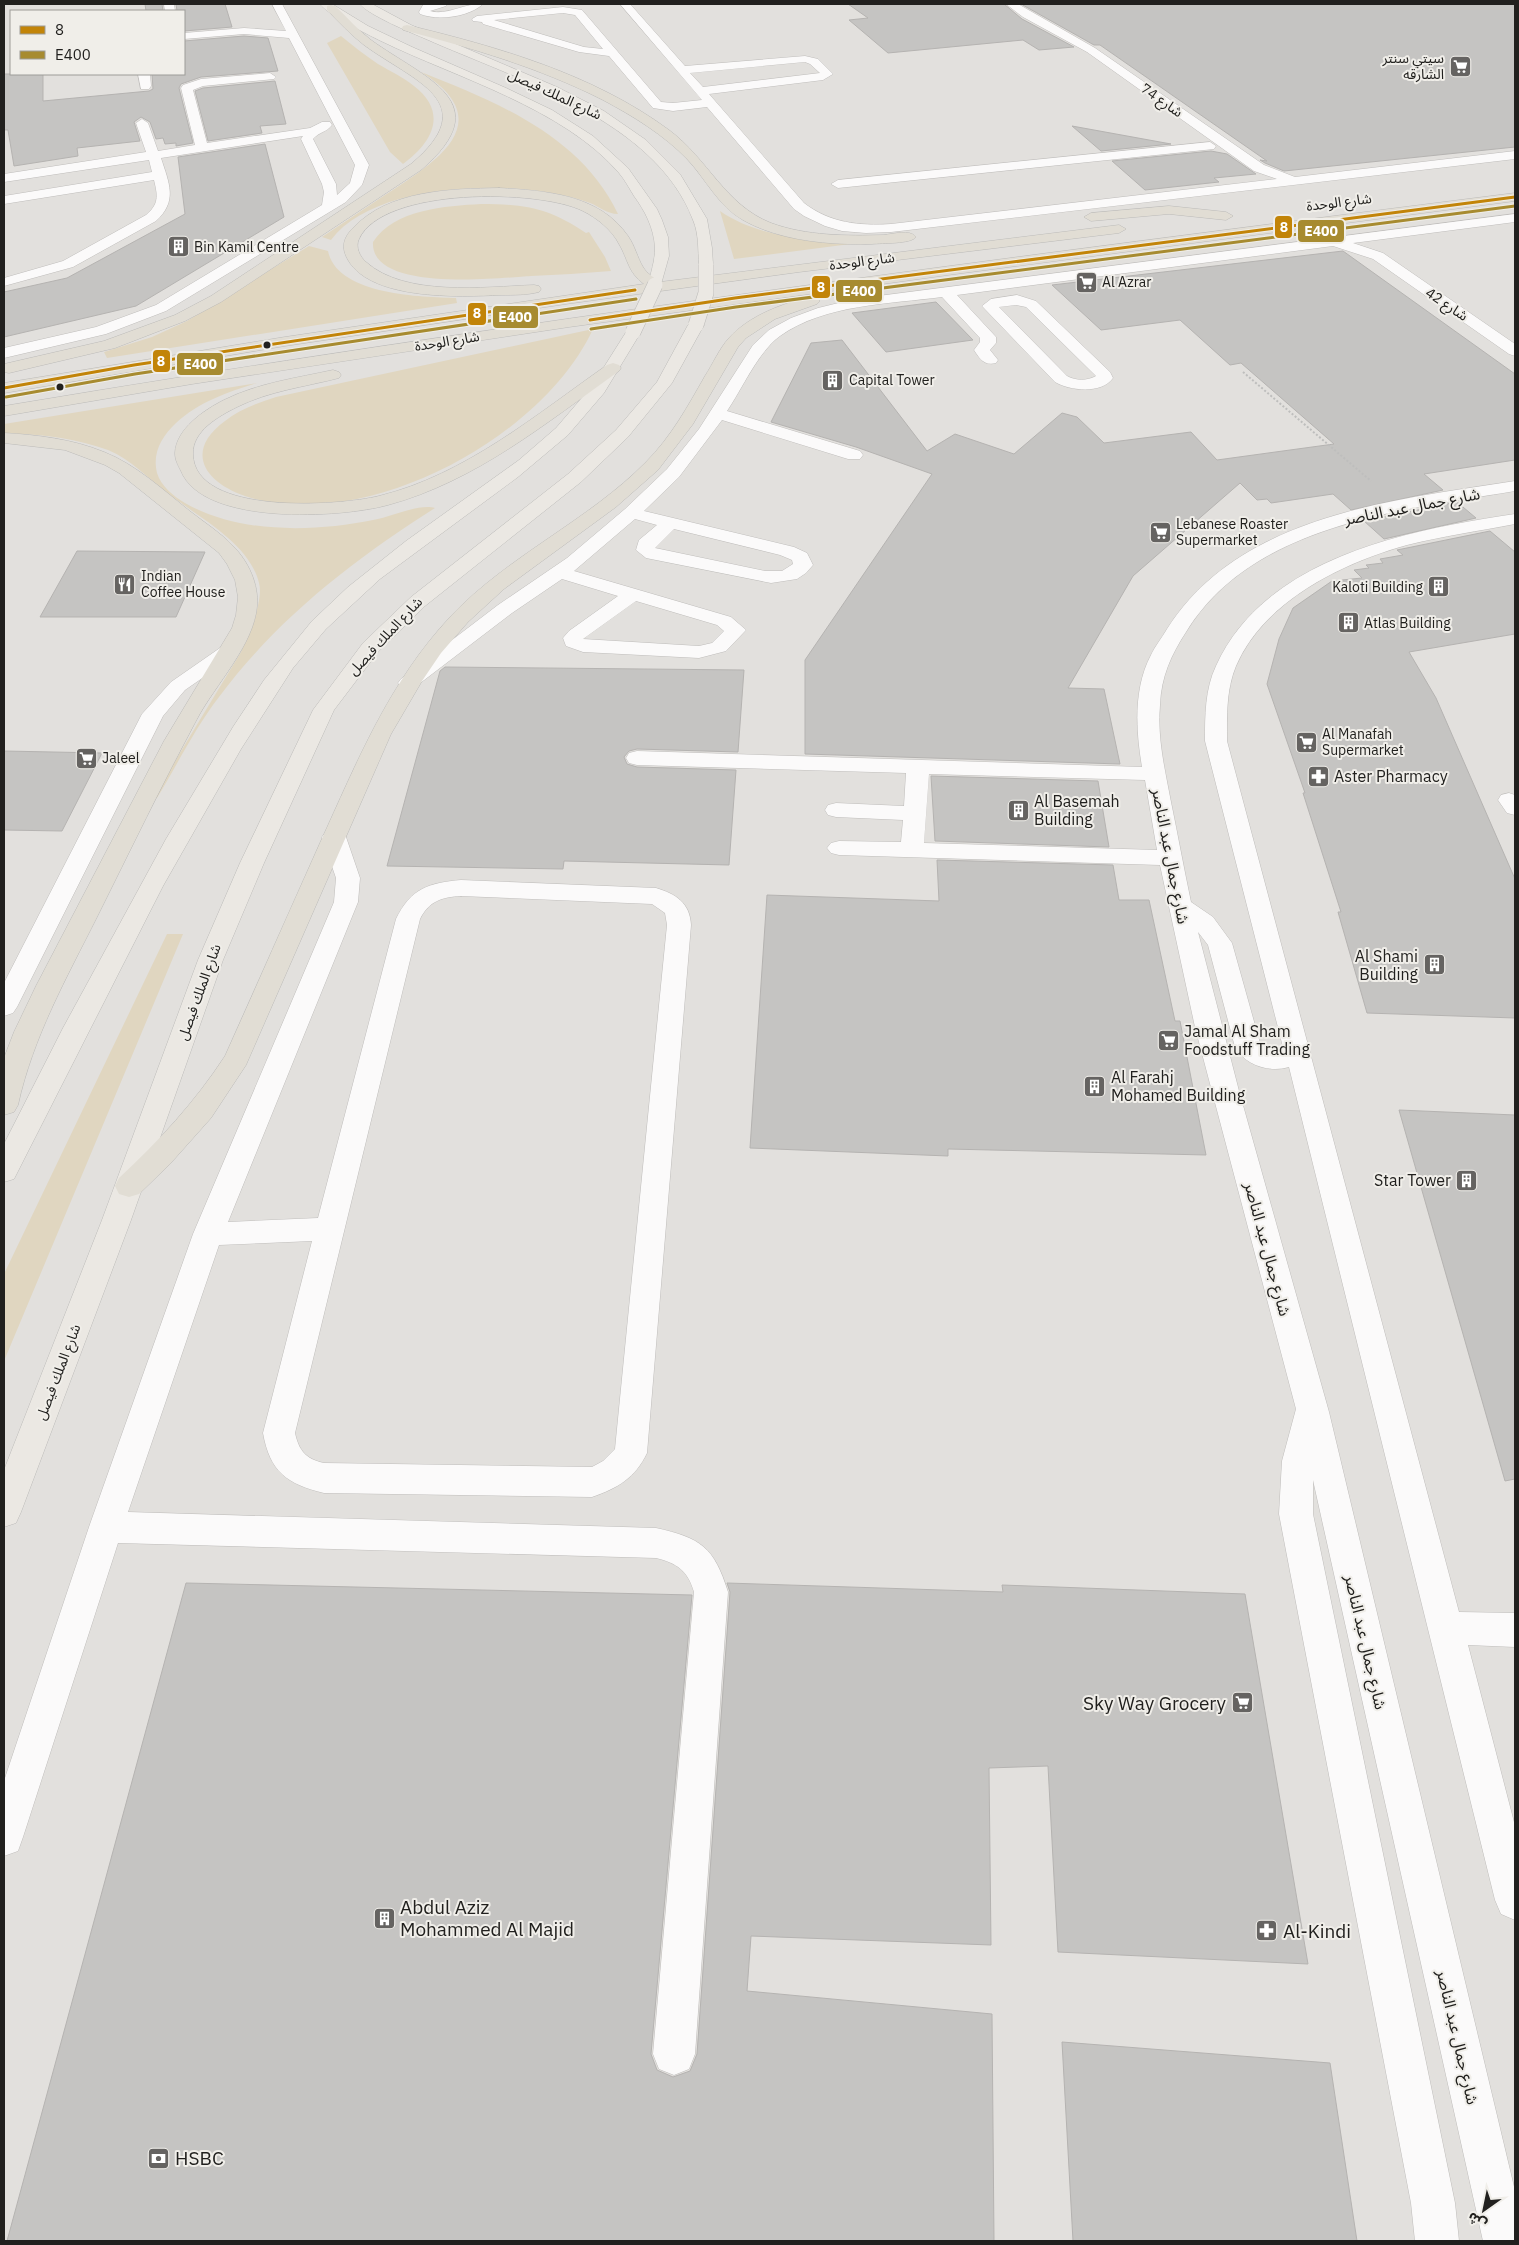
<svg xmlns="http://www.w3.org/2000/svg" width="1519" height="2245" font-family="'IBM Plex Sans','Noto Sans Arabic',sans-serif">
<rect width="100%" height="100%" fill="#e2e0dd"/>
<!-- green -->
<path fill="#e0d6c0" d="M341,36c12,10 24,19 37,28 12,7 25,13 36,22 35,27 18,57 -11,78l-13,-12 -63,-109z
M421,72c76,30 160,64 197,142 -11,0 -18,-7 -28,-11 -11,-4 -22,-7 -33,-9 -62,-13 -185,-9 -226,46l-9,-3c21,-14 42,-28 63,-42 51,-33 116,-73 36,-123z
M481,204c44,0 68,4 105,29l3,-1 16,25 6,14c-27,2 -53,4 -80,5 -31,2 -161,17 -158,-34 21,-33 73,-36 108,-38z
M720,211c41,28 91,28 138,32l-124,16z
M309,246l19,5c9,44 93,46 128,47l1,5 -350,55 -3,-6 48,-15 35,-16z
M593,329c-50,109 -229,206 -348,167 -41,-14 -61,-45 -20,-75 15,-12 33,-18 51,-24z
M257,383c-29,9 -58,19 -81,40 -14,13 -24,30 -19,50 4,13 16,23 28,30 54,31 129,29 188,17 18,-3 47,-17 62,-12 -82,52 -158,111 -216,189 -24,31 -42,68 -62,101l-5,1 89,-147c7,-16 23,-52 18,-69 -10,-41 -63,-67 -93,-91 -20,-15 -34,-32 -58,-42 -33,-12 -69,-17 -104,-16v-10z
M167,934h16l-179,427v-87z"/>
<!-- building -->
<path fill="#c5c4c2" stroke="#b5b3b1" d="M145,4h17l1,7h-17z
M176,4h49l7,23 -48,4v-20h-7z
M848,4h156l18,15 52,28 -35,3 -16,-10 -135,13 -39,-33 19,-2z
M1021,4h494v143l-231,24 -19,-8 -5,-3 7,1 -167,-116h-6z
M244,36l24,2 10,33 -77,6 -20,7 -2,4 14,55 -17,3v-3l-11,1 -2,-6 -7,1 -6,-17 -9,-5 -7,5 6,19 -63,7 1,8 -64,10 -6,-36h-4v-56h39v27l106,-10 4,-2 -1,-15h32v-33z
M275,81l11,43 -26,2 2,7 -54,8 -13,-50 8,-3z
M1072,126l99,18 -70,7z
M265,144l19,73 -148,89 -132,31v-45l63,-14 118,-64 -7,-57z
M1211,151l16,3 29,20 -42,4 5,4 -74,8 -33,-29z
M1343,251l172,123v86l-91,14 19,16 -92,20 -18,-16 -62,9 -4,-4 -10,1 -17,-17 -107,93 -65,112 36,1 16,75 -315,-10v-94l127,-186 -76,-27 -85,-25 40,-79 31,-3 85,111 28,-17 59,20 48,-41 15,4 27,26 87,-11 26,28 117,-16 -93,-81 -11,2 -50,-45 -79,10 -49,-45z
M936,302l37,38 -87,12 -34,-39z
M1457,502l19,16 -92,21 -20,-18z
M1490,531l25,21v82l-106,18 27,46 79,181v139l-148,-5 -29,-101h3l-38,-119h2l-38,-109 12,-45 14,-31 39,-27 30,-3 -8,-8 15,-2 -3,-3 17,-2 -3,-4 23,-4 -6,-5z
M77,551l128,1 -29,65h-136z
M445,667l299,3 -6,82 -101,-3 -8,2 -5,6 3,7 10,3 99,3 -7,95 -165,-4 -1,8 -176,-3 53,-195z
M4,751l98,2 -40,78 -58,-1z
M931,776l167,5 11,66 -174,-6z
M937,860l176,5 6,35h30l26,121h5l26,134 -258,-6v7l-198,-8 17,-253 172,6z
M1399,1110l116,5v364l-10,2z
M186,1583l506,12 -41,459 6,16 16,7 17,-6 7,-17 33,-462 -3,-9 276,9 -1,-7 243,9 63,370 -250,-12 -10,-186 -59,2 2,177 -240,-9 -4,55 245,23 2,227h-987z
M1062,2042l268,21 27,178h-284z"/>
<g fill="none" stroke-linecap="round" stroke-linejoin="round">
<defs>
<path id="minor" d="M164,4h10l1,7h-10z
M272,4h10l87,161 -7,20 -16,17 -180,109 -60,23 -102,24v-10l92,-21 60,-22 166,-100 2,-13 -2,-8 -21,-45 2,-3 -142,22c8,25 17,43 -5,63l-83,46 -69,19v-8l59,-17 83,-46c13,-11 12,-19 8,-35l-150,24v-8l148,-24 -3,-12 -145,22v-8l142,-22 -10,-29 6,-4 6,4 10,28 37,-6 -14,-57 2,-3 18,-6 69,-6 6,4 -2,2 -71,7 -10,4 14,53 103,-15 12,-6h8l2,3c-5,7 -13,7 -19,14l23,45 1,11 13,-12 5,-18 -66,-127 -45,-4 -60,5v-6l60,-5 42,3z
M427,4h20l-1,2 -16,5c17,5 34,-8 53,-7 -14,13 -45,17 -63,10l-1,-2 4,-7z
M620,4h10l55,62 120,-10 13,3 15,15 -10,6 -114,14 95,109c26,20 55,23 87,21l386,-45 -23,-8 -167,-119 -64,-35 -17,-13h12l77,44 169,117 31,12 220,-26v8l-624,73 -25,1 -24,-2 -17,-5 -21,-10 -10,-7 -87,-102 -34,4 -20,-3 -44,-52 -30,-4 -96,-28 -1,-2 -9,-1 -1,-2 5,-3 86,-9 19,3 79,92 12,1 29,-3zM563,13l12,2 28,34 -19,-2 -90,-27zM805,62l5,2 10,9 -117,14 -13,-14z
M138,74h12l1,12 -2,3h-8z
M1210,142l6,4 -2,3 -376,39 -7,-4 7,-4z
M1515,214v8l-162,21 30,10 132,91v12l-6,-2 -136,-95 -40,-13 -376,49 39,42v6l-6,7 8,10 -2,3c-12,3 -16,-4 -22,-13l6,-8v-4l-38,-41c-52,7 -117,7 -162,39 -22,16 -38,53 -53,75l133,40 3,4 -3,4h-12l-126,-39 -43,57 -35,34 150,36 13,6 6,12 -7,8 -9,6 -26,4 -125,-25 -10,-8 3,-10 18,-15 -22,-6 -61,52 157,46 15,13 -20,21 -27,7 -116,-6 -17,-6 -3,-8 6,-7 49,-35 -56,-17 -50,34 -97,74 -7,2 -7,-2 -3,-4 3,-4 97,-74 69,-47 58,-49 42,-40 32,-40 54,-84 16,-15 22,-12 27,-10 37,-9zM674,529l106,26 12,5 1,4 -11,7h-17l-110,-23zM636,601l81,24 7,6 -12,12 -13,3 -116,-7z
M1017,295l19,6 74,71 3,6c-11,16 -43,13 -58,4l-73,-76 9,-7zM1016,305l10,2 70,69c-9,5 -20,5 -29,0l-68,-69z
M1515,481v10c-113,19 -263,33 -329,141 -15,23 -25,45 -26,73 -3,33 5,65 11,97 7,34 13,67 20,100l22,15 19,26 28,100 9,6 9,2 5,-4 -78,-306c0,-25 0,-52 11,-75 49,-109 193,-136 299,-152v10c-36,7 -72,12 -108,21 -65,18 -143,56 -171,121 -10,24 -9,50 -9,75l232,871 56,1v34l-47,-2 47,181v94l-14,-6 -6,-14 -206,-833c-20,6 -44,-2 -54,-20l-27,-102 -10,-13 41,159 90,321 186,779v50h-32l-170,-761v34l142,689 4,38h-44l-4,-38 -132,-689 3,-53 14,-52 -101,-382 -35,-162 -321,-10 -8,-2 -4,-5 4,-5 8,-2 62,1 2,-22 -67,-3 -8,-2 -3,-5 3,-5 8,-2 68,3 2,-33 -269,-8 -8,-2 -3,-5 3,-5 8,-2 505,16c-6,-36 -9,-78 9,-112 4,-9 11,-17 16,-26 72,-114 226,-129 348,-148zM929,774l216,6 12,70 -233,-7z
M227,646l7,2 3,4 -3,4 -49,34 -22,26 -146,291 -4,6 -9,3v-33l138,-269 29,-32 49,-34z
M1509,793l6,2v20l-8,-2 -9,-13 3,-5z
M334,830l8,2 4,5 14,41 -2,24 -130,320 90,-4 78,-299c15,-31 33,-36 65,-39l195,8c20,6 34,15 35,37l-44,528c-12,25 -29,35 -55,44l-268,-4c-37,-9 -54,-21 -61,-60l49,-192 -93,4 -91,267 528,16c45,10 58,19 72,64l-33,462 -6,15 -15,6 -15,-6 -6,-15 41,-462c-6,-21 -17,-29 -38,-34l-538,-15 -95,294 -5,14 -14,5v-75l85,-254 104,-293 141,-332 2,-24 -14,-41 4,-5zM461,896l191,8 13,9 2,12 -52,524 -12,12 -11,6 -268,-4c-18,-4 -25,-12 -29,-30l125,-514c9,-18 22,-22 41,-23z"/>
<path id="major" d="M320,4h12l36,22 44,21 94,41 46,22 41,26 35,32 29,41 5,11 6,17 1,19 -9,32h-10l-2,-3c3,-13 7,-24 7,-37 -1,-20 -10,-37 -21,-52 -5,-8 -9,-16 -15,-23 -56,-65 -162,-95 -238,-132 -14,-7 -53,-26 -61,-37z
M360,4h12l39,21 146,62 47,24 42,29 34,34 27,45 5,29 1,17 -2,3 -5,1 -7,-4c-1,-15 0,-31 -6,-45 -38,-100 -177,-141 -267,-181 -14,-6 -58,-24 -66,-35z
M696,320l5,2 3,3 -32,58 -44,54 -47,45 -156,124 -47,46 -44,58 -70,153 -41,97 -92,260 -110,292 -5,11 -12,4v-57l98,-250 96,-260 42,-97 73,-153 50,-67 48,-46 157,-123 48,-44 41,-48 31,-57 3,-3z
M633,327l5,2 3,3 -37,61 -36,42 -50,42 -138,102 -54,50 -33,39 -52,81 -78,137 -149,293 -10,3v-38l59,-116 103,-189 67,-112 31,-47 48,-59 36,-34 58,-46 113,-81 37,-32 36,-42 36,-57z"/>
<path id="highway" d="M331,5l4,1c12,11 23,24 36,34 54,39 129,62 50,130l-200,132 -36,19 -70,27 -106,25 -5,-1v-8l100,-23 71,-26 36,-19 200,-132c74,-62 2,-83 -47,-119 -13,-10 -25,-23 -37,-35v-4z
M407,25c91,22 186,49 262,105 39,29 56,75 102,93 35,13 76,13 113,12 9,-1 26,-6 32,2 -5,7 -34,6 -44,7 -42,1 -92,-3 -129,-24 -25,-14 -37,-41 -56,-61 -23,-24 -54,-43 -84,-59 -63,-32 -131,-52 -200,-70l-1,-2 1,-2z
M499,188c47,3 100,6 129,48 7,10 9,21 15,31 4,7 12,11 17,15l459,-57 7,4 -7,4 -320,39 -233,32 -281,42 -281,47v-10l281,-46 359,-53c-17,-13 -15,-23 -25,-40 -7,-14 -22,-26 -36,-33 -44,-22 -200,-24 -224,28 -4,8 1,18 7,23 39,35 118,25 168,23l5,1 2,3 -2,3c-12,3 -25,3 -38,3 -41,2 -135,6 -155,-39 -5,-11 -1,-20 7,-28 36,-38 97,-39 146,-40z
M1515,193v8l-567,74 -379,52 -377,57 -188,32v-10c502,-84 1006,-149 1511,-213z
M1169,206l57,6 7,4 -7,4 -57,-6 -78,7 -7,-4 7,-4z
M812,296l5,2 3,3 -3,3 -42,15 -29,19 -8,9 -45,77 -35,46 -42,37 -112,82 -36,33 -27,31 -19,28 -31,53 -145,331 -35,53 -41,46 -31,30 -10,3 -10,-3 -4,-8 4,-8c40,-37 76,-76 106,-122 32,-71 63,-142 95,-213 37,-81 69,-161 131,-227 58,-61 137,-95 195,-154 25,-25 42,-56 59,-86 8,-12 14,-27 24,-38 21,-23 53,-34 83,-42z
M613,363l6,2 2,3 -2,3c-73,52 -143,110 -231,134 -47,13 -185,21 -207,-34 -3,-6 -6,-11 -6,-18 1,-24 29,-43 49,-53 34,-17 73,-22 109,-30l6,2 2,3 -2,3c-35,9 -70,13 -102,29 -18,9 -45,24 -44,47 1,62 146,52 186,42 86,-21 158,-82 228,-131z
M4,433c34,2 68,6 100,19 33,13 60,39 87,60 14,11 30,21 42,34 15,15 26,38 24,60 -3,39 -42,79 -60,113 -35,65 -67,132 -100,198 -31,62 -64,120 -79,188l-4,7 -10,3v-57l10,-26 22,-46 128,-245 68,-113 4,-13 2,-18 -3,-17 -8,-16 -8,-11 -100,-80 -14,-8 -40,-15 -61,-7z"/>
</defs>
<!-- minor casing -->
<use href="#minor" stroke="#bfbdbb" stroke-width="1"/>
<!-- major casing -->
<use href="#major" stroke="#bcbbb9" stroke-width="1"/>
<!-- highway casing -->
<use href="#highway" stroke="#bcbbb9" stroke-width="1"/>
<!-- path -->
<path stroke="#bebebd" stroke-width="2" stroke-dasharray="2 2" stroke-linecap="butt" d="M1243,372l128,109"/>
<!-- minor -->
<use href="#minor" fill="#fbfafa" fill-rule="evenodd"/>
<!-- major -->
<use href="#major" fill="#ebe8e3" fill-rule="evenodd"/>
<!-- highway -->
<use href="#highway" fill="#e1ddd4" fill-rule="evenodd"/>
<defs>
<path id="major-bridge" d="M696,325l10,-32v-28
M633,332l22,-47"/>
</defs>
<!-- major-bridge casing -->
<use href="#major-bridge" stroke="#bcbbb9" stroke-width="16" stroke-linecap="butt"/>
<!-- major-bridge -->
<use href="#major-bridge" stroke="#ebe8e3" stroke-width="15"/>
<defs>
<path id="bus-1" d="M590,320l145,-22 780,-101
M4,388l130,-23 501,-75"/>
<path id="bus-2" d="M591,329l145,-22 779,-101
M6,397l129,-23 501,-75"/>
</defs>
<!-- bus-1 casing -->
<use href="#bus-1" stroke="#f0eee9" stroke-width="5"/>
<!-- bus-2 casing -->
<use href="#bus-2" stroke="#f0eee9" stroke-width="5"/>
<!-- bus-1 -->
<use href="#bus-1" stroke="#c28408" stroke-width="3"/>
<!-- bus-2 -->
<use href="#bus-2" stroke="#a78b30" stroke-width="3"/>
</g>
<!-- icons -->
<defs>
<symbol id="supermarket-square" viewBox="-11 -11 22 22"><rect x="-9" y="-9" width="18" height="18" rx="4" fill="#656361" stroke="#f0eee9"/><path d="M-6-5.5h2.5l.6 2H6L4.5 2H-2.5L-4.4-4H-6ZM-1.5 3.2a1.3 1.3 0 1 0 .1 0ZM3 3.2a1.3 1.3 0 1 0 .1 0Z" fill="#fff"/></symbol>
<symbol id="building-square" viewBox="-11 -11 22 22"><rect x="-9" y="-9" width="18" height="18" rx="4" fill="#656361" stroke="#f0eee9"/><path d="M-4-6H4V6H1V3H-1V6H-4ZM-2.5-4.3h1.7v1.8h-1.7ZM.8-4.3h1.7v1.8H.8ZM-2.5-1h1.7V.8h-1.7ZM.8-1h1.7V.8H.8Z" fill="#fff"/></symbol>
<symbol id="restaurant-square" viewBox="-11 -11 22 22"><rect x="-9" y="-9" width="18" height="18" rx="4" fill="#656361" stroke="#f0eee9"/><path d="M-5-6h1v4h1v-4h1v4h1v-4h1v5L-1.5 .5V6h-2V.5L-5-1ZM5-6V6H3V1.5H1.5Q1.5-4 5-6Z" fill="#fff"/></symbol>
<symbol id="pharmacy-square" viewBox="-11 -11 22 22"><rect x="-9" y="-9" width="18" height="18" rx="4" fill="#656361" stroke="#f0eee9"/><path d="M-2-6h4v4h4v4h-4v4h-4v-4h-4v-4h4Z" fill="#fff"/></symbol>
<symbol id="bank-square" viewBox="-11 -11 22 22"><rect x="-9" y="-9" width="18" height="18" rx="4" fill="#656361" stroke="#f0eee9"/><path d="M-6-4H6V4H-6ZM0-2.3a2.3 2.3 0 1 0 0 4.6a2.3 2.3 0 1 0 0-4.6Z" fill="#fff"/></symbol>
</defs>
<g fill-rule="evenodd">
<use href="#supermarket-square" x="1448" y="54" width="25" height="25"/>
<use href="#building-square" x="166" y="234" width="25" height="25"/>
<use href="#supermarket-square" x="1074" y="270" width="25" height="25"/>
<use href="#building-square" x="820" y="368" width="25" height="25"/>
<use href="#supermarket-square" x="1148" y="520" width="25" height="25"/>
<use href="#restaurant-square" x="112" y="572" width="25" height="25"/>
<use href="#building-square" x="1426" y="574" width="25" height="25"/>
<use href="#building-square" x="1336" y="610" width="25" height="25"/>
<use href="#supermarket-square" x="1294" y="730" width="25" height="25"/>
<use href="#supermarket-square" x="74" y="746" width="25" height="25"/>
<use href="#pharmacy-square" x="1306" y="764" width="25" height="25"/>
<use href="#building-square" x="1006" y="798" width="25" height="25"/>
<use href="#building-square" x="1422" y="952" width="25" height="25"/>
<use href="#supermarket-square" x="1156" y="1028" width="25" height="25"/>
<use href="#building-square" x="1082" y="1074" width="25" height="25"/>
<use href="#building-square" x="1454" y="1168" width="25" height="25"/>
<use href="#supermarket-square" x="1230" y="1690" width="25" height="25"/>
<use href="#building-square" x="372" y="1906" width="25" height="25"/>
<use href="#pharmacy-square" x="1254" y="1918" width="25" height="25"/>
<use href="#bank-square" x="146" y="2146" width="25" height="25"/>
</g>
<!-- markers -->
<g fill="#21201e" stroke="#f0eee9" stroke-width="2">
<circle cx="267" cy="345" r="4.5"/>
<circle cx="60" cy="387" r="4.5"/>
</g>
<g text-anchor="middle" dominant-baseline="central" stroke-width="4" stroke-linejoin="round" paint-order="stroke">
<!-- far-poi labels -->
<g font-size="14" fill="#21201e" stroke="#f0eee9" text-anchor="start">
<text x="1444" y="58" text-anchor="end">سيتي سنتر<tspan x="1444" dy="16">الشارقه</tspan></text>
<text x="194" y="247">Bin Kamil Centre</text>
<text x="1102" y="282">Al Azrar</text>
<text x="849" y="380">Capital Tower</text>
<text x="1176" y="524">Lebanese Roaster<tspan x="1176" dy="16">Supermarket</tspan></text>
<text x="141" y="576">Indian<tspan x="141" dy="16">Coffee House</tspan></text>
<text x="1423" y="587" text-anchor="end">Kaloti Building</text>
<text x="1364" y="623">Atlas Building</text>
<text x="1322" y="734">Al Manafah<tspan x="1322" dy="16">Supermarket</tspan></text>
<text x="102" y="758">Jaleel</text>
</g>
<!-- far-street labels -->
<g font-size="14" fill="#21201e" stroke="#f0eee9">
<text transform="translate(555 94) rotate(25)">شارع الملك فيصل</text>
<text transform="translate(1162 100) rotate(35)">شارع 74</text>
<text transform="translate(1339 202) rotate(-7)">شارع الوحدة</text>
<text transform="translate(862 261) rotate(-7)">شارع الوحدة</text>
<text transform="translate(1447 304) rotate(34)">شارع 42</text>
<text transform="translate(447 341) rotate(-9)">شارع الوحدة</text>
<text transform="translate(385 636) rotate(-47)">شارع الملك فيصل</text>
<text transform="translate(199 992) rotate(-70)">شارع الملك فيصل</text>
<text transform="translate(58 1372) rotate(-69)">شارع الملك فيصل</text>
</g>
<!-- street labels -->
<g font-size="16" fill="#21201e" stroke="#f0eee9">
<text transform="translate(1412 506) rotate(-11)">شارع جمال عبد الناصر</text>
<text transform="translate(1171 856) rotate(79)">شارع جمال عبد الناصر</text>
<text transform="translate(1268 1249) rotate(75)">شارع جمال عبد الناصر</text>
<text transform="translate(1366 1642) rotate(77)">شارع جمال عبد الناصر</text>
<text transform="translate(1458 2037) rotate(77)">شارع جمال عبد الناصر</text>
</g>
<!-- poi labels -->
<g font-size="16" fill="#21201e" stroke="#f0eee9" text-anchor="start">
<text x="1334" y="776">Aster Pharmacy</text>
<text x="1034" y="801">Al Basemah<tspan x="1034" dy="18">Building</tspan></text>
<text x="1418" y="956" text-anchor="end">Al Shami<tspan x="1418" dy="18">Building</tspan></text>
<text x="1184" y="1031">Jamal Al Sham<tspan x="1184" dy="18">Foodstuff Trading</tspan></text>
<text x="1111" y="1077">Al Farahj<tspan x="1111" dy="18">Mohamed Building</tspan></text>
<text x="1451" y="1180" text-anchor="end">Star Tower</text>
</g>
<!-- near-poi labels -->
<g font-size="19" fill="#21201e" stroke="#f0eee9" text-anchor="start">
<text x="1226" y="1703" text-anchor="end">Sky Way Grocery</text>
<text x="400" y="1907">Abdul Aziz<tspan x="400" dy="22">Mohammed Al Majid</tspan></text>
<text x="1283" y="1931">Al-Kindi</text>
<text x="175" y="2158">HSBC</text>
</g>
</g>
<g stroke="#f0eee9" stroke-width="2">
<rect x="1274" y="215" width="19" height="24" rx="5" fill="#c28408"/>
<rect x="1297" y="219" width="48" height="24" rx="5" fill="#a78b30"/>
<rect x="811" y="275" width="20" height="24" rx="5" fill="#c28408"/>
<rect x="835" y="279" width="48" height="24" rx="5" fill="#a78b30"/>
<rect x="467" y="302" width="20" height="24" rx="5" fill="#c28408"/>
<rect x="492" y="305" width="47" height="24" rx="5" fill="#a78b30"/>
<rect x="152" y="349" width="19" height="24" rx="5" fill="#c28408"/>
<rect x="176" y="352" width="48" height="24" rx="5" fill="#a78b30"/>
</g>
<g font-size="14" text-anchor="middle" font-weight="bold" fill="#fff">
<text x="1284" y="232">8</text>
<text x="1321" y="236">E400</text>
<text x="821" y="292">8</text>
<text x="859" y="296">E400</text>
<text x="477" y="318">8</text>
<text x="515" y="322">E400</text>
<text x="161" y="366">8</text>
<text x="200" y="369">E400</text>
</g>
<!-- border -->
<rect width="1519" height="2245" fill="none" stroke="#21201e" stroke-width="10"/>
<!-- legend -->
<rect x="10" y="10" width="175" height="65" fill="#f0eee9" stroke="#9d9c98"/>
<rect x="20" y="26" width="25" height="8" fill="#c28408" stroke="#9d9c98"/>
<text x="55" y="35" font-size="15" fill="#21201e">8</text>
<rect x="20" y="51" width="25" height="8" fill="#a78b30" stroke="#9d9c98"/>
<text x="55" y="60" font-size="15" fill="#21201e">E400</text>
<!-- north arrow -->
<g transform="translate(1484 2210) rotate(213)" stroke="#f0eee9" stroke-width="4" paint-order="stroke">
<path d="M0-4L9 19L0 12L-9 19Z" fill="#21201e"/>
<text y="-8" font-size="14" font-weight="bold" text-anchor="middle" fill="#21201e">ش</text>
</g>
</svg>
